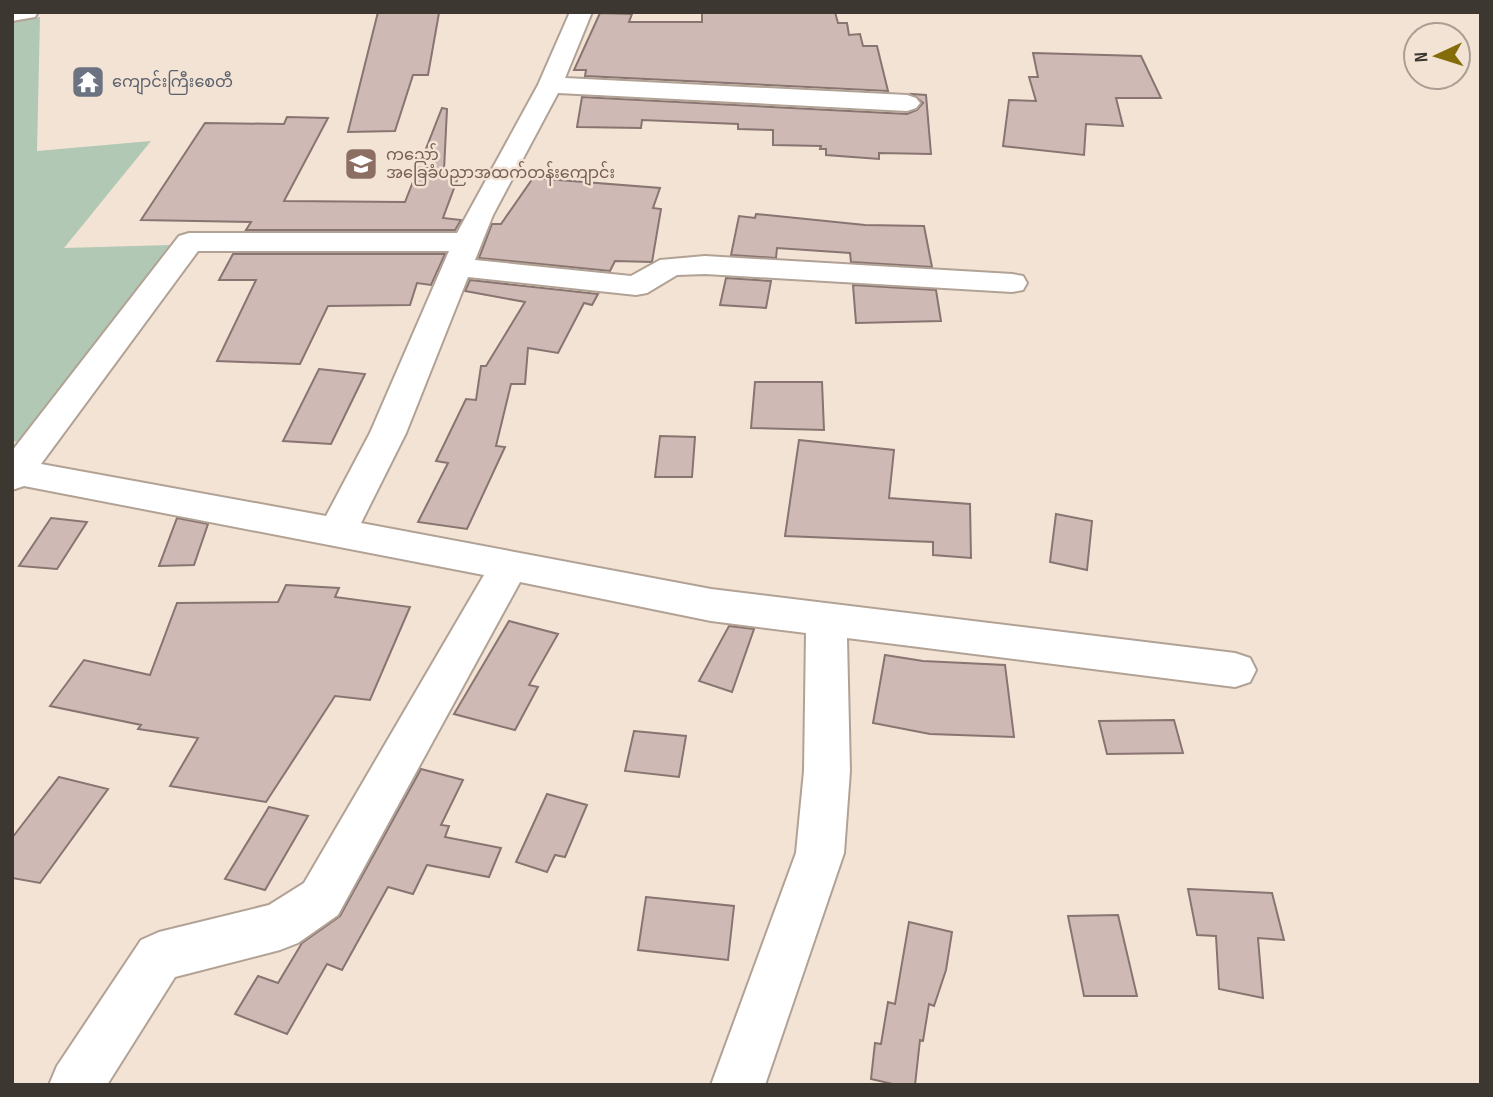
<svg xmlns="http://www.w3.org/2000/svg" width="1493" height="1097" font-family="'Sofia Sans Condensed','Noto Sans Myanmar',sans-serif">
<rect width="100%" height="100%" fill="#f3e3d5"/>
<!-- green -->
<path fill="#b1c8b4" d="M40,17l-3,134 114,-10 -87,107 107,-3 -143,198 -16,-2v-420z"/>
<!-- building -->
<path fill="#cfb9b4" stroke="#887470" stroke-width="2" d="M378,12l61,1 -11,62h-15l-18,56 -47,1z
M702,12h133l3,11h9l2,12 11,-1 3,12h14l11,45 -303,-15 1,-6h-12l26,-57 32,1 -3,8h73z
M1033,53l108,3 20,42h-45l7,28 -37,-2 -2,31 -81,-9 6,-46 27,1 -7,-24h9z
M912,94l14,1 5,59 -52,-1v6l-53,-4v-6h-6l1,-3 -48,-1v-15l-35,-1v-5l-96,-4 -1,8 -64,-1 5,-30 325,17 10,-4 6,-7z
M442,108l5,1 -3,61 16,2 -17,46 18,2 -6,10h-209l5,-8 -110,-2 64,-97 79,1 3,-7 41,1 -44,83 121,1z
M533,178l127,10 -7,20 8,1 -9,53 -37,-1 -5,10 -131,-13 13,-34h9z
M756,214l109,11 59,1 8,41 -81,-5 -1,-9 -73,-5 -1,10 -45,-3 8,-39 16,2z
M233,254h212l-14,31 -14,-2 -7,22 -82,1 -28,58 -83,-3 39,-81h-37z
M726,278l45,3 -5,27 -46,-3z
M470,280l128,14 -6,11 -8,-2 -26,50 -30,-5 -3,36h-14l-15,62 9,1 -38,82 -49,-7 30,-59 -12,-2 30,-62 10,1 5,-34h5l39,-64 -60,-11z
M853,285l83,5 5,31 -85,2z
M319,369l46,5 -34,70 -48,-3z
M755,382h67l2,48 -73,-2z
M660,436l35,1 -3,40h-37z
M799,440l95,10 -5,48 81,6 1,54 -38,-3v-13l-148,-6z
M1056,514l36,7 -5,49 -37,-8z
M51,518l36,4 -30,47 -38,-3z
M177,518l31,6 -14,41 -35,1z
M286,585l53,3 -4,9 75,10 -40,93 -35,-4 -69,106 -96,-16 28,-48 -60,-9 3,-4 -91,-19 34,-46 66,15 27,-72 101,-1z
M509,621l49,13 -29,51 9,2 -23,43 -61,-16z
M729,626l25,3 -22,63 -33,-11z
M885,655l38,6 82,4 9,72 -84,-3 -57,-11z
M1174,720l9,33 -76,1 -8,-33z
M634,731l52,5 -7,41 -54,-6z
M421,769l42,11 -22,45 8,1 -4,11 56,11 -12,29 -62,-12 -14,29 -25,-7 -46,83 -15,-6 -40,70 -52,-20 23,-38 20,7 24,-40 38,-27z
M59,777l49,12 -68,94 -28,-5v-40z
M547,794l40,11 -22,52 -10,-2 -8,17 -31,-10z
M269,807l39,9 -43,74 -40,-11z
M1188,889l84,4 12,47 -26,-2 5,60 -44,-9 -3,-53 -19,-1z
M646,897l88,9 -6,54 -90,-10z
M1118,915l19,81h-53l-16,-80z
M909,922l43,10 -6,38 -12,36 -5,-2 -6,37 -3,-1 -5,45h-18l-26,-6 4,-36 6,1 7,-42 7,2z"/>
<g fill="none" stroke-linecap="round" stroke-linejoin="round">
<defs>
<path id="minor" d="M12,12h26l-3,5 -23,4z
M570,12h22l-27,66 342,17 9,3 4,5 -4,5 -9,3 -349,-18 -65,122 -18,45 156,16 29,-16 45,-4 307,18 11,2 4,7 -4,7 -11,2 -307,-18 -28,1 -30,18 -11,2 -168,-18 -62,156 -45,90 350,66 524,64 15,5 6,12 -6,12 -15,5 -388,-49 3,133 -6,82 -79,232h-54l85,-232 8,-82 2,-138 -95,-12 -191,-39 -182,333 -40,28 -18,7 -105,27 -68,108h-58l8,-19 84,-126 18,-8 110,-27 35,-22 180,-308 -460,-89 -12,4v-39l167,-215 10,-3h268l81,-148zM198,251h251l-79,182 -44,83 -285,-52z"/>
</defs>
<!-- minor casing -->
<use href="#minor" stroke="#b1a295" stroke-width="4"/>
<!-- minor -->
<use href="#minor" fill="#fff" fill-rule="evenodd"/>
</g>
<!-- icons -->
<defs>
<symbol id="temple-square" viewBox="-11 -11 22 22"><rect x="-9" y="-9" width="18" height="18" rx="4" fill="#6b7280" stroke="#f3e3d5"/><path d="M0-6L5-2H3V0L6.5 2.5H4V6H1.5V3h-3V6H-4V2.5H-6.5L-3 0V-2H-5Z" fill="#fff"/></symbol>
<symbol id="school-square" viewBox="-11 -11 22 22"><rect x="-9" y="-9" width="18" height="18" rx="4" fill="#8d6e63" stroke="#f3e3d5"/><path d="M0-5L7-2L0 1L-7-2ZM-4 1L0 2.5L4 1V4Q0 6-4 4Z" fill="#fff"/></symbol>
</defs>
<g fill-rule="evenodd">
<use href="#temple-square" x="69" y="63" width="38" height="38"/>
<use href="#school-square" x="342" y="145" width="38" height="38"/>
</g>
<g text-anchor="middle" dominant-baseline="central" stroke-width="5" stroke-linejoin="round" paint-order="stroke">
<!-- far-worship labels -->
<g font-size="16" fill="#5b616d" stroke="#f3e3d5" text-anchor="start">
<text x="112" y="82">ကျောင်းကြီးစေတီ</text>
</g>
<!-- far-education labels -->
<g font-size="16" fill="#785e54" stroke="#f3e3d5" text-anchor="start">
<text x="386" y="155">ကညှော်<tspan x="386" dy="18">အခြေခံပညာအထက်တန်းကျောင်း</tspan></text>
</g>
</g>
<!-- border -->
<rect width="1493" height="1097" fill="none" stroke="#3d3732" stroke-width="28"/>
<!-- north arrow -->
<g transform="translate(1437 56) rotate(266)"><circle r="33" fill="#f3e3d5" stroke="#aa9e94" stroke-width="2"/>
<path d="M0-5L12 26L0 18L-12 26Z" fill="#836c09"/>
<text y="-10" font-size="19" font-weight="bold" text-anchor="middle" fill="#3d3732">N</text>
</g>
</svg>
